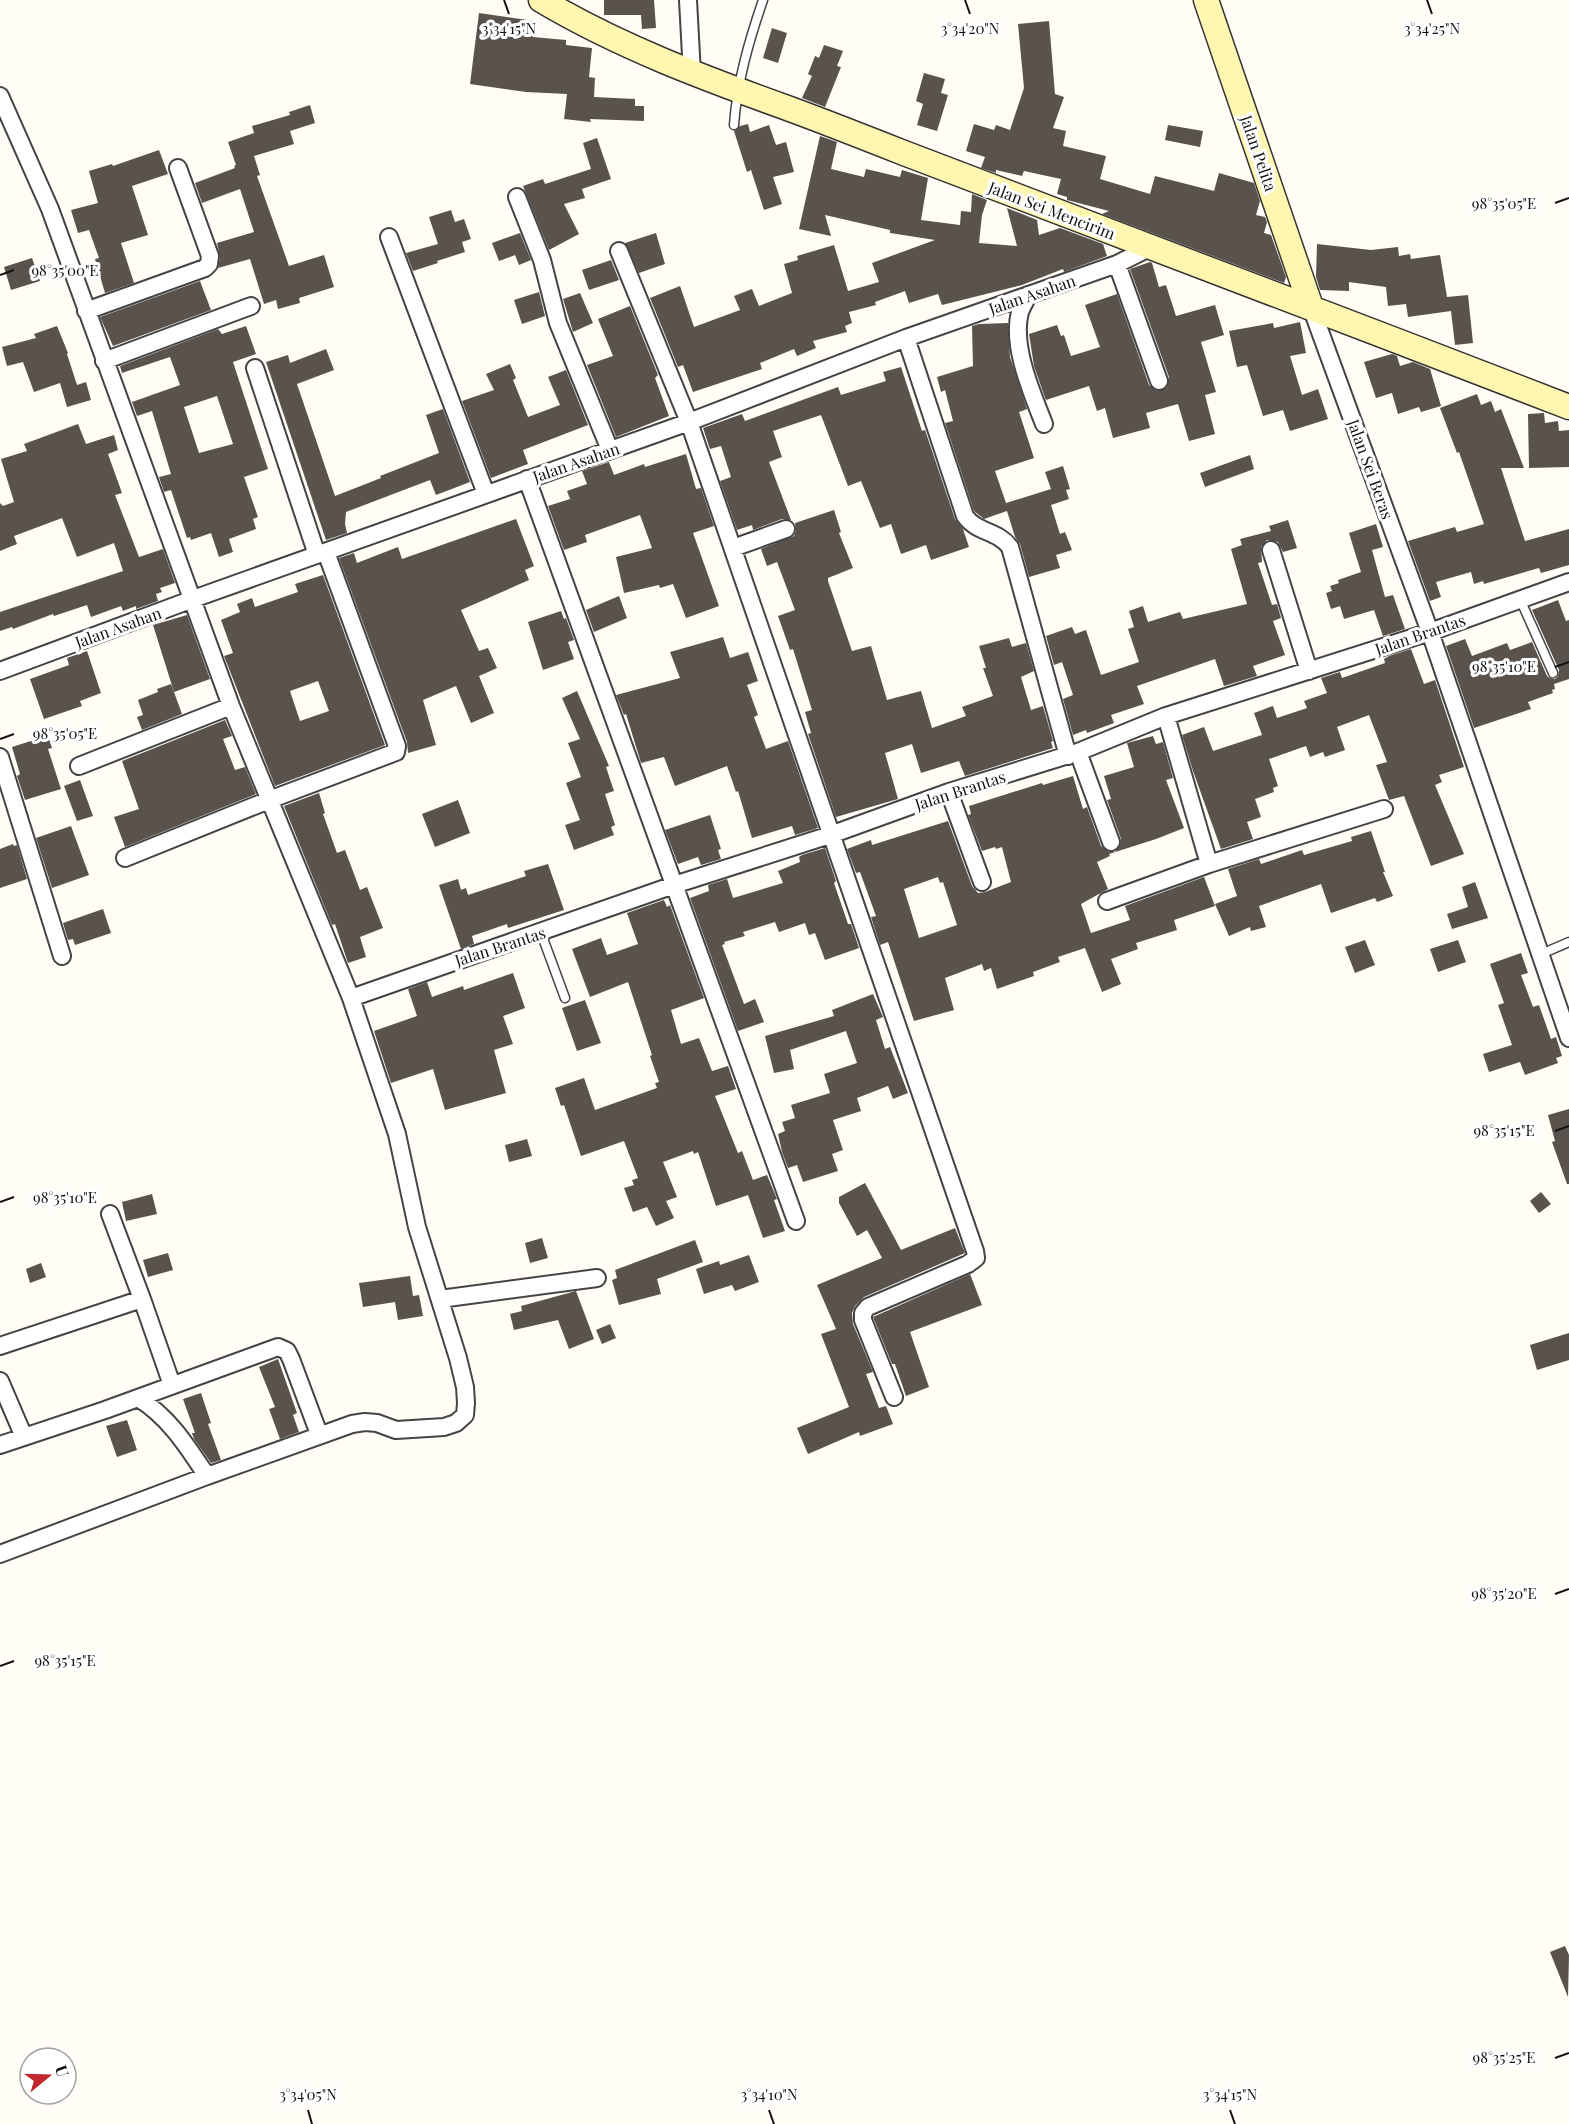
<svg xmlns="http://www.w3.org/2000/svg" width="1569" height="2124" font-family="'Playfair Display',serif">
<rect width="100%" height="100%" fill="#fffdf5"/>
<!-- building -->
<path fill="#5a524d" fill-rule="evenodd" d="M604,0h50l2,28 -14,1 -1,-14h-37z
M479,13l56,8 -2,16 33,3v5l26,3 -3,29 6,1 -1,19 41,2v7h9v15l-54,-2 1,3 -27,-3 3,-25 -41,-2 -56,-8z
M1049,21l6,73 9,3 -11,31 13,3 -3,15 43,10 -6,23 50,15 5,-18 59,15 5,-18 35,10 6,18 -4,14 9,2 2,5 -3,11 7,2 15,42 -2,6 -182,-69 7,-3 -42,-11v-3l-10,-3 4,-15 -37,-8 -2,5 -26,-6v3l-15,-5 4,-11 -19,-6 8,-27 20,6 2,-5 14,5 14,-42 -6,-64z
M772,28l15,5 -9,30 -15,-5z
M824,45l19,6 -6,15 4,1 -16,40 -23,-9 10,-22 -4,-2 7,-18 4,2z
M924,73l21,6 -4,14 7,2 -11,36 -20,-6 6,-21 -7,-3z
M310,105l5,18 -25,8 4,13 -40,12 6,19 -3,1 32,90 35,-11 10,32 -35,11 1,5 -22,6 -2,-9 -12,4 -14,-45 -32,9 2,-11 -3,-14 37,-11 -14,-43 -38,14 -7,-20 40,-15 -1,-2 2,-1 -8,-23 26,-9 -2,-7 38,-11 -1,-3z
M748,124l2,8 19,-7 7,20 10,-3 8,30 -21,5 9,27 -18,6 -13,-40 -4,2 -13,-41 6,-5z
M1168,125l35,6 -3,16 -35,-7z
M820,136l17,6 -6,27 33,8 2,-8 34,8 2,-7 26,8 -7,42 39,5 1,-14 10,1 1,-18 15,6 -5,15 -3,28 38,3 -10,-38 30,12 2,15 21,-7 43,16 4,12 -43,16 -1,-3 -41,16 -80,20 -4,-11 -29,9 -4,-12 -30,11 1,3 -27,7 3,11 -7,3 2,6 -34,9 3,7 -19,8 -3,-7 -34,14 2,6 -69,23 -10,-27 -5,2 -28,-69 30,-12 14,41 46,-17 -6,-14 18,-7 7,17 33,-13 -8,-29 14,-4 -1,-4 37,-11 14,46 31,-9 -7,-19 63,-23 -45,-7v-3l-65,-15 6,21 -32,-7z
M597,138l14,41 -29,10 3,9 -21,6 15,30 -30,16 -26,-64 20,-7 2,5 46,-15 -8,-26z
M159,150l9,24 -36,12 16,49 -27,8 13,40 -29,10 -10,-34 4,-1 -10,-28 -11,3 -7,-23 27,-7 -9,-32 23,-7 1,2z
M451,210l4,12 9,-3 7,20 -9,3 3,10 -28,9 1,2 -25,8 -7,-18 32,-9 -9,-27z
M520,233l11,27 -12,5 -4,-10 -16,6 -7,-18z
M656,233l9,31 -26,9 -14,-30z
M1317,244l54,6 27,-3 1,9 11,-2 1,5 29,-4 7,42 21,-2 5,48 -18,2 -4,-34 -43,6 -2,-13 -18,2 -2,-19 -37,-5v9l-29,-1 -4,-13z
M32,258l8,23 -29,9 -7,-23z
M611,260l8,20 -30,10 -7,-20z
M1150,262l2,1 7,24 7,-2 10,31 39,-11 9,30 -23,7 15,50 -11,3 10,39 -26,7 -11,-37 -32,9 4,15 -37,10 -8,-30 -8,3 -8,-25 -43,14 -2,-5 -10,-29 -5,-32 28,-9 4,11 3,-1 7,21 29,-9 -15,-42 32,-11 32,91 9,6 9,-4 2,-10 -39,-108z
M200,281l11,29 -98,36 -13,-29z
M539,292l6,24 -23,8 -8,-24z
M580,293l13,30 -20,9 -10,-33z
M630,306l28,69 -3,3 14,38 -53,21 -29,-72 26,-9 -15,-37z
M1300,322l6,31 -16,3 12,39 16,-6 10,30 -38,12 -7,-21 -20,6 -16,-51 -10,2 -8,-36 44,-8 1,5z
M1008,323l2,34 17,52 -8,3 15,46 -39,13 11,32 45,-14 -6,-17 18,-6 7,23 -4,1 3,9 -18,6 9,29 5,-2 7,18 -16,5 4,13 -31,9 -9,-33 -5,-7 -8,-26 -23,8 -10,-8 -29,-88 8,-2 -8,-31 -4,2 -4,-15 36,-11 -1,-40 7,-2z
M57,326l11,27 -1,1 10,31 9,-3 5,18 -24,7 -7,-24 -26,9 -11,-30 -16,4 -5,-19 34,-9 -2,-4z
M246,326l10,28 -23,8 35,107 -24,8 14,40 -5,2 3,10 -27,10 4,13 -14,5 -8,-24 -20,7 -1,-3 -3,1 -16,-48 -7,2 -5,-15 12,-3 -19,-63 -15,5 -5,-14 48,-17 -10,-28 -48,16 -2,-7 98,-37 4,5zM217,396l16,48 -34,9 -15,-46z
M326,349l8,21 -37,14 38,112 46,-18 -1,-2 59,-23 -13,-38 17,-6 27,73 -34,13 -6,-15 -84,32 -1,12 2,9 -21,7 -60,-178 22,-7 2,8z
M1392,354l5,2 3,10 13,-4 17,7 11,37 -20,6 -2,-5 -21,7 -6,-21 -16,5 -12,-36z
M510,364l6,14 -3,2 15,37 32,-12 -12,-28 18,-7 22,55 -65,25 5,14 -37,14 -29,-77 32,-11 -8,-16z
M901,367l21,64 3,-1 30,89 8,10 6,18 -38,13 -5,-15 -25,9 -10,-30 -11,4 -19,-47 -13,5 -27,-71 -48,16 9,26 -13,5 22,58 -9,-1 -29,11 -1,-5 -15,5 -17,-49 11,-4 -10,-31 -11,3 -7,-21 39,-14 3,7 93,-34 3,8 45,-14 -3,-9z
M1477,394l4,11 10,-4 4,11 6,-3 23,59h-23l24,73 44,-12v36l-28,8 -2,-5 -55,16 -1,-3 -9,3 -3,-12 -35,10 5,15 -11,4 -22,-60 47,-14 2,5 27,-8 -25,-72 -2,1 -17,-45z
M1544,413l1,10 13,-2 1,10 10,-1v37l-40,1 -1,-54z
M78,424l8,20 28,-9 4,15 -10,4 14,39 -7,2 24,62 24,-8 12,34 -15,5 2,4 -6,2 2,7 -22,8v-3l-13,5 -2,-5 -30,11 -4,-12 -33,11 -1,-2 -40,15 -1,-2 -12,4v-19l123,-41 -9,-28 -37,14 -15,-39 -48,18 3,8 -17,7v-48l3,3 11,-4 -13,-43 26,-8 -3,-7z
M686,454l10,35 5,-1 13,38 -21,7 26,73 -33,12 -13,-34 -13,4 -1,-3 -35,8 -8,-36 36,-9 -12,-33 -55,20 2,7 -23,8 -16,-44 22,-7 -3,-8 20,-7 -5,-13 27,-9 5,13 30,-11 1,3z
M1250,455l4,14 -49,18 -5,-14z
M834,510l7,22 -2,1 14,35 -25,10v3l24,70 19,-5 16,54 34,-9 11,37 34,-12 -4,-9 31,-11 -10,-28h3l-7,-22 30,-8 3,9 14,-4 8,28 -13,6 10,33 12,-4 10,35 -2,1 2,6 -88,28 -6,-15 -38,12 -9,-29 -27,9 13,46 -62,18 -28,-83 3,-1 -6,-21 7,-2 -19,-61 -3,1 -12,-34 17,-6 -18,-48 -10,4 -6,-17 33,-13 2,-6 -1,-7z
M516,519l18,47 -9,4 4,10 -68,30 18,41 9,-3 9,20 -18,8 15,37 -23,10 -15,-37 -33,14 13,45 -28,8 -1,-11 -68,-184 15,-5 3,10 41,-16 4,12z
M1288,520l9,28 -14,4 -5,-10 -11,-2 -6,7 1,15 -4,1 14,42 5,-1 4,14 -8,3 12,34 -32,11 4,10 -33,10 -9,-27 -78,27 7,18 -33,11 3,8 -27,10 -1,-3 -13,5 -10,-36 10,-4 -11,-33 -8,3 -8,-29 26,-9 3,7 11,-4 15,45 38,-13 -11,-33 6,-2 -5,-16 14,-5 5,16 32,-10 3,7 64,-15 -16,-55 11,-4 -2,-6 31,-8 -2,-5z
M1376,524l7,23 -11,3 13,47 8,-2 12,34 -22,7 -9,-26 -30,9 -4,-13 -9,3 -5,-16 6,-2 -2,-5 9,-3 -1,-3 23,-8 -12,-39z
M323,575l62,170 -110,41 -51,-130 9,-3 -12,-33 19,-8 -3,-8 15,-6 3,9 43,-15 -3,-8zM318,681l11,30 -29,10 -10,-30z
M619,596l8,22 -33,14 -8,-22z
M1558,600l8,21 3,-1v59l-15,5 1,5 -3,1 1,3 -25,9 3,7 -57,19 -28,-82 19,-7 7,17 35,-13 3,7 22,-8 15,34 3,2 5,1 3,-3 1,-6 -27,-60z
M561,611l3,8 2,-1 8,22 -6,2 6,17 -31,11 -15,-48z
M187,615l23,64 -36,13 -21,-67z
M723,637l7,21 18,-6 10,29 -11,4 11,30 -4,2 12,32 22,-8 30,87 -23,7 -3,-9 -40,12 -14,-47 -2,1 -9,-26 -52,20 -11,-29 -23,6 -15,-49 -2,1 -8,-20 64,-17 -10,-26z
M1411,649l13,35 11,-4 29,87 -25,8 3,7 -7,3 29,69 -33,12 -27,-70 -15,4 -13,-35 11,-3 -18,-47 -32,12 8,23 -20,7 -2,-5 -13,5 -4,-11 -37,13 9,27 -5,2 1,4 -19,7 6,18 -14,5 6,17 -32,10 -28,-78 -11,-36 22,-8 9,24 49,-16 -8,-22 19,-7 4,12 30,-10 -3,-7 23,-8 -6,-15 19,-6 2,6 43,-15 -1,-4 5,-3z
M87,651l14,42 -21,8 2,5 -38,13 -14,-40 39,-14 -2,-7z
M171,684l11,30 -40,16 -5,-13 6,-2 -5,-15 20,-8 -1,-3z
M577,691l32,75 -3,1 8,24 -9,3 10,31 -4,2 3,8 -40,15 -9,-25 15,-5 -14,-37 15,-6 -13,-34 12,-4 -18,-41z
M225,720l7,16 -9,3 12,31 10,-3 11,27 -131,53 -11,-30 25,-8 -17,-48z
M45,727l7,21 -4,1 13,40 -36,11 -8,-24 3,-2 -8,-27 22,-7 -3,-9z
M1153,736l3,8 7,-2 10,36 -7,2 18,48 -28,11 -47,15 1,2 -13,6 11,27 -27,15 10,29 39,-13 -5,-14 79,-29 11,29 -41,14 3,10 -41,13 2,6 -27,10 10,25 -19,8 -17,-44 -27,9 2,5 -27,10 1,4 -37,13 -6,-21 -7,3 -2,-7 -37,14 9,32 -40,11 -26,-79 -8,3 -9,-28 5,-1 -16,-44 -4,1 -9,-24 24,-9 1,5 76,-24 24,65 6,7 7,-1 26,-10 -9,-35 -6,2 -1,-2 -13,4 -14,-36 3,-1 -2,-8 73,-23 1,2 30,-9 10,33 4,-2 14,39 8,6h6l6,-8v-5l-14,-39 4,-1 -7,-23 30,-9 -7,-24zM938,877l2,6 3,-1 14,43 -38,13 -15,-49z
M80,780l13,36 -16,5 -13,-35z
M319,793l6,20 -2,1 14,39 8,-3 15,40 7,-3 16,41 -23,9 6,20 -18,6 -13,-39 -3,1 -48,-119z
M458,800l12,33 -35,14 -13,-33z
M710,815l11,34 -3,1 3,9 -20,6 -3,-8 -20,7 -13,-34z
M71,826l18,49 -37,13 -16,-50z
M1371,831l14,41h-2l10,24 -16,6 -2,-4 -44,15 -10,-29 -62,22 7,21 -15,4 -1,-4 -21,9 -14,-32 22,-8 -9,-27 31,-10 2,5 41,-14 2,5 48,-14 -1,-4z
M13,844l1,2 3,-1 10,34 -27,9v-39z
M825,848l11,33 -2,2 14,41h3l8,24 -34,12 -10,-27 -6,2 -4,-12 -26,9 -4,-10 -32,10 2,4 -21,6 1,2 -3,1 22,59 11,-5 9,23 -26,9 -48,-133 19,-7 -1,-6 19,-6 6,19 50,-15 -5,-12 22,-9 -1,-5 3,-2z
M548,864l16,46 -56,18 -1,-4 -35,12 2,8 -13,5 -22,-64 19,-6 3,11 5,-2 2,7 58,-19 -2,-5z
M1475,882l13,36 -36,11 -5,-15 21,-7 -6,-20z
M664,900l3,7 3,-2 34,93 -33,12 10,34 18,-6 13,33 16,-5 8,23 -21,7 23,57 4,-2 11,29 14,-5 10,24 -3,1 11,31 -22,7 -15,-43 -32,11 -18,-54 -4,2 -1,-3 -30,11 14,35 -11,4 8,17 -18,8 -9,-19 -14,5 -9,-24 10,-3 -2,-5 6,-2 -14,-37 -43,15 -17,-51 -3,1 -6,-18 29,-10 11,32 62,-22 -2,-5 4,-1 -9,-26 2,-1 -24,-73 -38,15 -18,-48 29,-11 6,17 31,-11 -11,-31z
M103,909l8,24 -36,12 -2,-6 -5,1 -5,-17z
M1365,940l10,25 -20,8 -10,-26z
M1458,940l8,22 -28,10 -8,-23z
M1521,953l7,20 -7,2 12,32 6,-2 12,34 5,-2 6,19 -6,2 2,5 -33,12 -5,-13 -31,10 -6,-18 29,-9 -14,-40 6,-2 -14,-39z
M513,973l12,35 -22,8 10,28 -19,6 12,43 -61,17 -12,-41 -42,14 -17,-52 43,-15 -9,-27 19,-7 5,15 31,-11 1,4z
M873,994l10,23 -7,3 9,29 5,-2 18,46 -15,6 -5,-13 -31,12 4,13 -28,9 10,30 -11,4 6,17 -35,11 -6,-17 -9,3 -6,-16 -4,-18 7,-3 -3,-9 13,-4 -4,-13 39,-12 -6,-19 33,-11 -11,-32 -56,19 4,19 -20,4 -9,-37 69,-20 -2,-6z
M585,1000l16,43 -24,8 -15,-43z
M1569,1109v75h-2l-15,-42 3,-1 -7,-26z
M527,1139l5,17 -23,6 -4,-17z
M865,1183l36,67 54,-22 10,25 -101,44 -9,9 -3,7 1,11 20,48 -7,2 13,34 7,-2 7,18 -33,12 -1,-4 -51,22 -11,-26 52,-21 -28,-73 15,-5 -19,-44 65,-27 -15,-28 -10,6 -18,-33v-6z
M1541,1192l10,12 -12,9 -9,-12z
M152,1194l5,20 -31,7 -4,-19z
M542,1238l6,20 -18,5 -5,-20z
M695,1240l8,22 -46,17 4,15 -42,11 -7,-25 5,-2 -2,-8z
M168,1253l5,17 -25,7 -5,-17z
M749,1255l10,27 -24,9 -3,-6 -28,9 -8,-25 23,-8 1,4z
M41,1263l5,14 -16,6 -4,-14z
M970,1274l12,31 -72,27 19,55 -23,9 -11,-32h-3l-19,-47z
M410,1276l3,20 6,-1 4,21 -25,4 -3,-18 -32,5 -4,-24z
M576,1291l18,48 -25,10 -11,-29 -44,10 -4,-16 12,-3 -1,-5z
M610,1324l6,14 -14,6 -6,-14z
M1569,1333v27l-32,10 -7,-25z
M278,1359l19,54 -4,2 6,17 -19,7 -11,-30 6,-2 -16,-40z
M201,1393l10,30 -3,1 13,36 -10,3 -17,-24 -2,-6h3l-12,-34z
M127,1420l10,30 -20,7 -11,-31z
M1565,1946l4,9 -1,42 -18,-45z"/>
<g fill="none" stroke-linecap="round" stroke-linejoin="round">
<defs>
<path id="lane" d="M734,125c3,-43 15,-84 29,-125
M1520,599l33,74
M541,933l24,65
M1539,955l30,-13"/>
<path id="street" d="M688,0l4,74
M0,96l50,113 181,497 120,292 46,136 20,93 41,131 7,29 1,16 -1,12 -9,8 -12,4 -48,3 -19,-7 -12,-1 -13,2 -145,52c-20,-30 -38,-59 -69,-78
M517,197l25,63 16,63 52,127
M389,237l97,257
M619,251l70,171 286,829 1,7 -8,6 -100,43 -5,6v7l31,77
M1117,264l42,117
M1028,295c-2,6 -6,11 -8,17 -9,34 12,81 24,112
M1311,307l119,325 139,406
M86,311l119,-43 4,-4 1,-8 -32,-88
M906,338l59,178c12,17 32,14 45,31l58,209
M104,361l147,-55
M255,368l62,187
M527,479l269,742
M733,548l53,-19
M1271,550l38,121
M0,671l193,-72 496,-177 217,-84 211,-74 32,-16
M1166,716l43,148 175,-55
M1078,752l33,90
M0,757l62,199
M79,766l152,-60
M949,792l33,90
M125,858l144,-58 127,-48 1,-6 -71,-194
M1107,901l102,-37
M351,998l323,-113 159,-51 116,-42 129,-40 88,-36 264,-84 139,-50
M110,1214l32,85
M440,1299l157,-21
M0,1346l142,-47 30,86
M0,1381l24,56
M0,1445l105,-35 173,-63 9,4 4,8 28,75
M0,1554l207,-78"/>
<path id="secondary" d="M541,0c79,47 163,78 249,109 38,14 76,29 114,44 222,86 444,168 665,254
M1206,0l105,307"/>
</defs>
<!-- lane casing -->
<use href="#lane" stroke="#444" stroke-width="11"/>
<!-- street casing -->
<use href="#street" stroke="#444" stroke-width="20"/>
<!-- secondary casing -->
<use href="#secondary" stroke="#333" stroke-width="27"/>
<!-- lane -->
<use href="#lane" stroke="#fff" stroke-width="8"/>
<!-- street -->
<use href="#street" stroke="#fff" stroke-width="16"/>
<!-- secondary -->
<use href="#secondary" stroke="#fff6b0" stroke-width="24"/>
</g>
<!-- ticks -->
<path fill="none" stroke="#111" stroke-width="2" d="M504,0l5,14M965,0l5,14M1427,0l5,14M1555,203l14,-5M0,275l14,-5M1555,667l14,-5M0,739l14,-5M1555,1131l14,-5M0,1202l14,-5M1555,1594l14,-5M0,1666l14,-5M1555,2058l14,-5M308,2110l4,14M769,2110l5,14M1230,2110l5,14"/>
<g text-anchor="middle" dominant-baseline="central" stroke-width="6" stroke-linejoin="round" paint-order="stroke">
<!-- street labels -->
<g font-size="16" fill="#111" stroke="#fff">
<text transform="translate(1259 153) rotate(71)">Jalan Pelita</text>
<text transform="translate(1052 210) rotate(21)">Jalan Sei Mencirim</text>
<text transform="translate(1032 294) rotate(-19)">Jalan Asahan</text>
<text transform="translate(576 462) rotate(-19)">Jalan Asahan</text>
<text transform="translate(1371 469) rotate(70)">Jalan Sei Beras</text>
<text transform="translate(118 627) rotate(-20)">Jalan Asahan</text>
<text transform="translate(1420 634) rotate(-19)">Jalan Brantas</text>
<text transform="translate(960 790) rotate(-18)">Jalan Brantas</text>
<text transform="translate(500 946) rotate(-18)">Jalan Brantas</text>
</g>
</g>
<g font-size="15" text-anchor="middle" fill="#111" stroke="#fff" stroke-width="6" stroke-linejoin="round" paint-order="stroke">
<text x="509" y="34">3°34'15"N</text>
<text x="1432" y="34">3°34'25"N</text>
<text x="970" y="34">3°34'20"N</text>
<text x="1504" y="209">98°35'05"E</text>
<text x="65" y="276">98°35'00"E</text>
<text x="1504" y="672">98°35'10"E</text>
<text x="65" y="739">98°35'05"E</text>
<text x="1504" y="1136">98°35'15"E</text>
<text x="65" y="1203">98°35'10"E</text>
<text x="1504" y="1599">98°35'20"E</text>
<text x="65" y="1666">98°35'15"E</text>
<text x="1504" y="2063">98°35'25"E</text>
<text x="308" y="2100">3°34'05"N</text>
<text x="769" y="2100">3°34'10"N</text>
<text x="1230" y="2100">3°34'15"N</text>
</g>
<!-- north arrow -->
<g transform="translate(48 2076) rotate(71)"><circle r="28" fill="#ffffff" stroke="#a0a0a0" stroke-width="1.5"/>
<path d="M0-4.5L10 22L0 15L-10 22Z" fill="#c4262e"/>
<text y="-9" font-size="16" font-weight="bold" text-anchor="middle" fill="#111111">U</text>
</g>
</svg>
